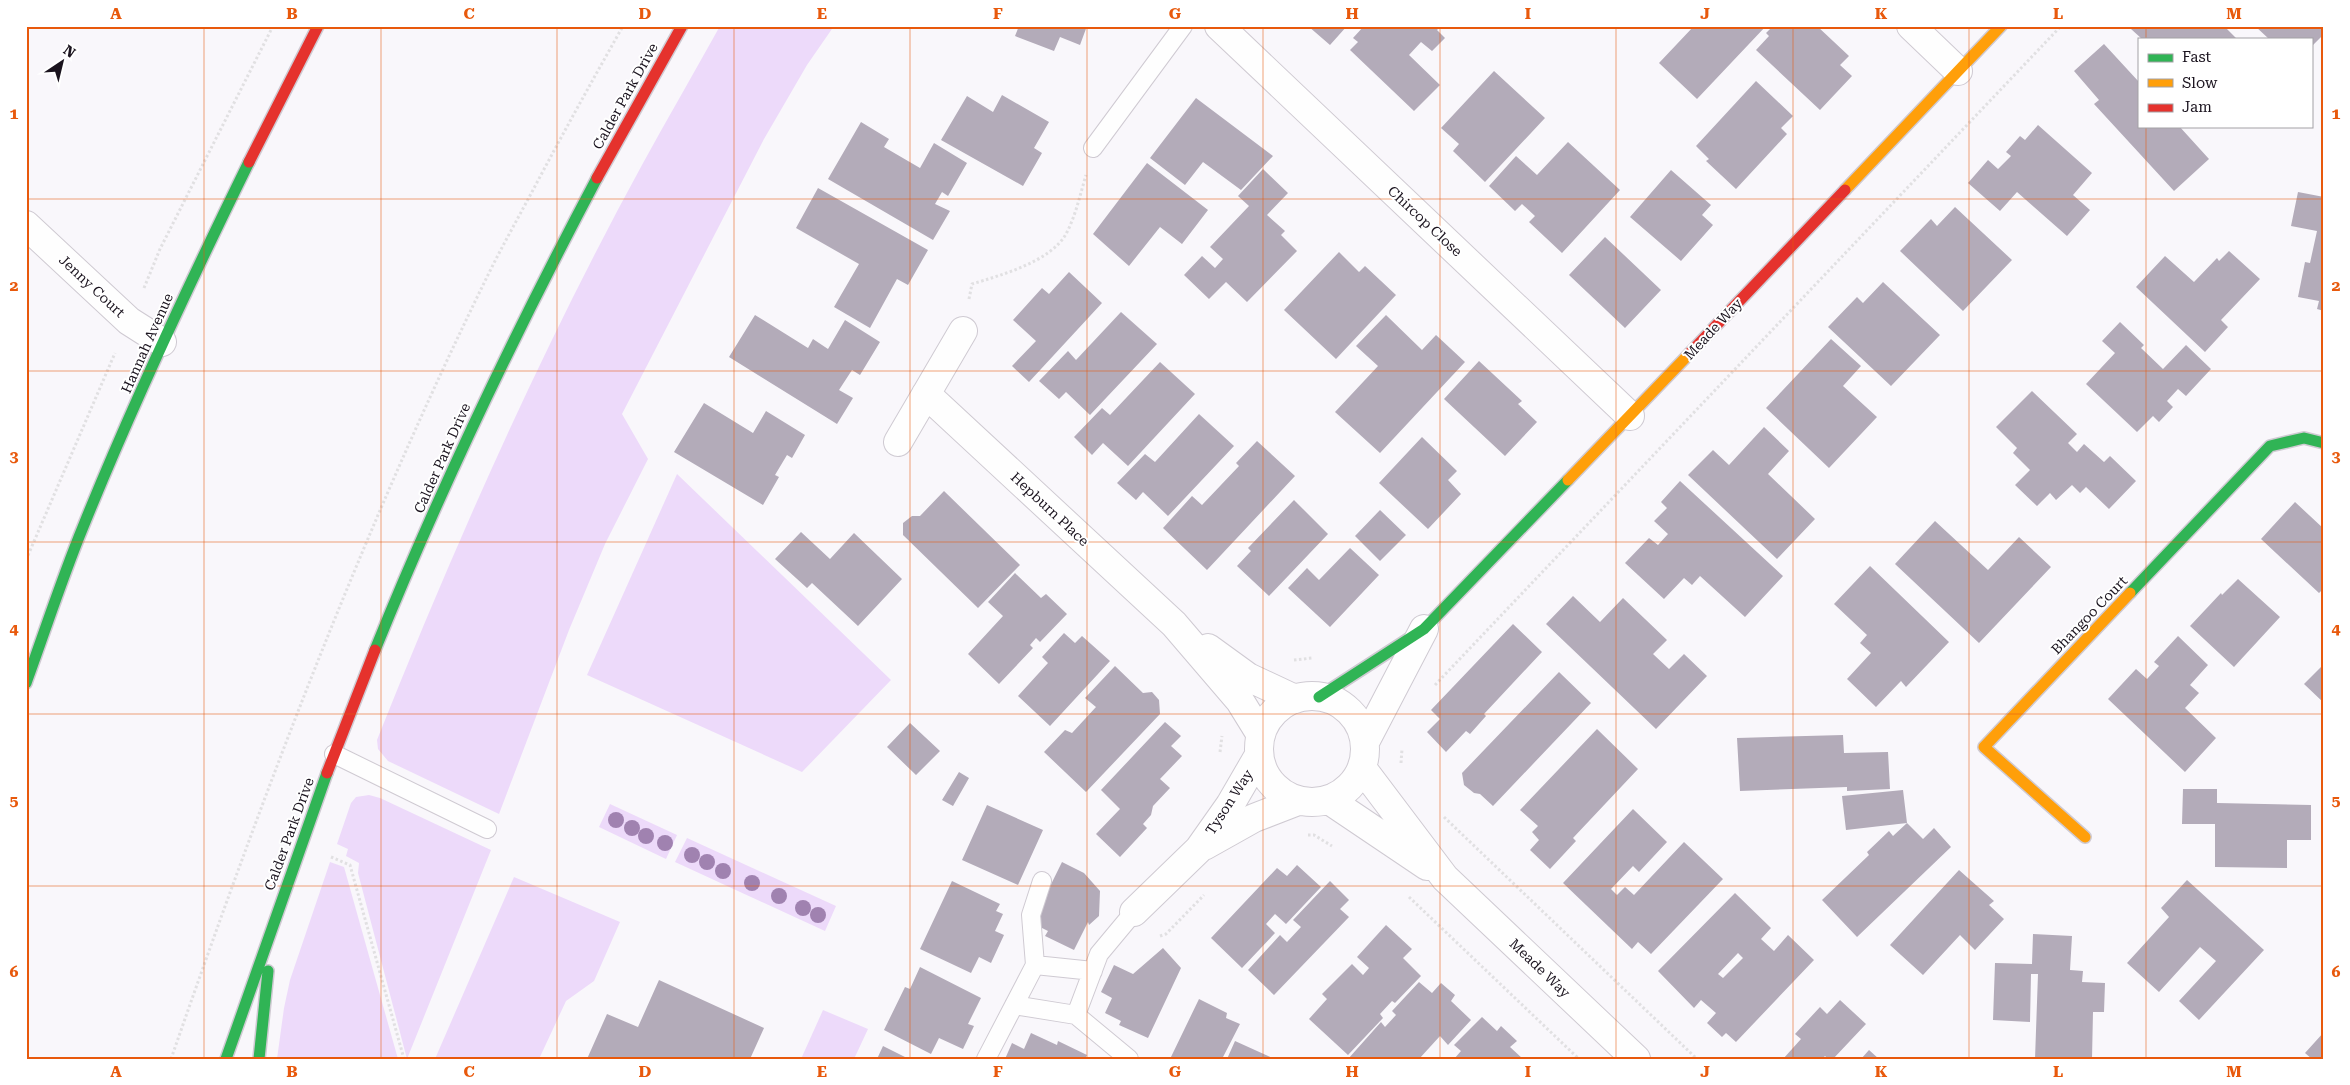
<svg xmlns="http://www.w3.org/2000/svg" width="2350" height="1085" font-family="'Roboto Serif',serif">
<rect width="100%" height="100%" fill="#f9f7fb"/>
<!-- green -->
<path fill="#eddafa" d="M720,26h114l-27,39 -43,74 -142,275 26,45 -43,85 -36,86 -70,184 -111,-53 -10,-12 -1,-9c78,-196 164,-390 265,-575 25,-46 52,-92 78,-139z
M677,474l214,206 -89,92 -215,-97z
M369,795l11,3 111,52 -84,209 -49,-186 1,-10 -13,-7 2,-7 -11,-5 14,-41 5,-6z
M610,804l67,31 -11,24 -67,-32z
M687,838l149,68 -11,25 -150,-69z
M330,862l14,5 54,192h-121l7,-51 6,-28z
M514,877l106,45 -26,59 -28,20 -27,58h-104z
M823,1010l45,19 -14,30h-53z"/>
<!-- building -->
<path fill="#b3abb9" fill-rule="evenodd" d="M1019,26h68l-7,19 -20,-8 -6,14 -39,-15z
M1308,26h39l-17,19z
M1364,26h77l-4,4 8,8 -13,13 -11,-9 -12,13 31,30 -26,26 -64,-61 8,-8 -5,-4z
M1694,26h72l-69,73 -38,-36z
M1773,26h44l32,30 -9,9 12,11 -32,34 -64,-60 13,-14 -3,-3z
M2133,26h91l12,12 -94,1 -11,-10z
M2255,26h69v8l-13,13v-8h-42z
M2104,44l35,38v44h40l30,33 -35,32 -80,-87 5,-4 -25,-29z
M1494,71l51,47 -60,64 -32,-31 6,-7 -18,-16z
M1756,81l37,35 -12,12 6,6 -51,55 -30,-28 3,-2 -13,-13z
M1002,95l47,27 -15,26 8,5 -19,33 -82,-46 26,-44 26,16z
M1196,98l77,58 -32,34 -38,-28 -18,23 -35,-27z
M861,122l28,17 -5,8 36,21 14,-25 33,20 -19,33 -6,-4 -7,12 15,7 -17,29 -105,-61z
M2038,125l54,48 -19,22 17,15 -23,26 -50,-44 -17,19 -32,-28 20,-23 10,9 13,-13 -5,-4 14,-16 5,4z
M1568,142l52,48 -58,63 -33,-31 6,-6 -13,-12 -7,7 -26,-25 27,-30 21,19z
M1147,163l61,47 -26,34 -22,-17 -31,39 -36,-32z
M1263,169l25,24 -21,22 18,16 -4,4 16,16 -50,51 -21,-20 -17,17 -25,-24 18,-19 13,12 8,-9 -13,-12 39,-41 -11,-10z
M1671,170l40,35 -9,10 11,10 -32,36 -51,-44z
M818,188l110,62 -20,35 -11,-6 -27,49 -36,-21 25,-43 -63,-36z
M2298,192l26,5v114l-7,-2 2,-8 -21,-4 7,-35 5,1 7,-32 -26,-5z
M1955,207l57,53 -49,51 -63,-60 31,-32 6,7z
M1605,237l56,53 -36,38 -56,-53z
M2229,251l31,28 -39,41 7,7 -23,25 -69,-65 29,-31 29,26 23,-24 2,3z
M1339,252l20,20 6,-6 31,29 -60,64 -52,-49z
M1069,272l33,31 -73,79 -17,-16 24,-25 -23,-21 29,-32 7,6z
M1883,282l57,53 -49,51 -63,-59 29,-30 6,6z
M1121,312l36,32 -67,71 -24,-23 -7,7 -20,-18 29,-30 8,9z
M755,315l53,33 5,-9 15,10 17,-29 35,22 -20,33 -8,-5 -13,20 14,8 -16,26 -108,-67z
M1386,315l36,35 14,-15 29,27 -85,91 -45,-41 43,-46 -22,-20z
M2120,322l24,23 -3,3 22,21 23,-24 25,24 -25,27 -8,-7 -11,12 6,6 -14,15 -6,-6 -16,16 -51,-48 29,-31 -13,-12z
M1831,339l30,27 -18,20 34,31 -48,51 -63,-60z
M1479,361l43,40 -4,3 19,18 -32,34 -61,-57z
M1160,362l35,32 -67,72 -25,-23 -11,12 -18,-18 28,-29 8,7z
M2032,391l45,43 -9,9 9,9 7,-8 20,18 6,-6 26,25 -27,28 -23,-22 -6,6 -8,-8 -16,15 -6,-7 -13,13 -22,-21 15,-15 -17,-17 4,-5 -21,-21z
M704,403l49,30 13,-22 39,24 -13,23 -5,-3 -12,20 4,2 -16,28 -89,-53z
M1199,414l35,32 -66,70 -25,-24 -7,8 -19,-17 28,-29 10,8z
M1764,427l25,24 -21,23 47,45 -38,40 -89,-84 25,-25 16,15z
M1422,437l35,34 -9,9 13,14 -33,35 -49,-46z
M1257,441l38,35 -88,94 -44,-42 29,-32 10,9 37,-39 -3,-3z
M1680,481l103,95 -38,41 -45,-41 -8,9 -8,-7 -20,21 -39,-36 24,-25 9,7 10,-11 -14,-13 13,-13 -6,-6z
M944,491l76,74 -42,43 -75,-73v-12l9,-7h8z
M1294,500l34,34 -59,62 -32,-30 14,-15 -3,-3z
M2295,502l29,27v59l-5,5 -58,-54z
M1380,510l26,25 -26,26 -25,-25z
M1935,521l53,49 31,-33 32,30 -72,76 -84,-79z
M801,532l29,27 24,-26 48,46 -44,47 -46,-43 -5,5 -32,-29z
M1350,548l29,27 -49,52 -42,-39 19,-20 12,12z
M1870,566l79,76 -43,45 -5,-6 -25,26 -29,-28 24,-26 -11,-10 7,-8 -33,-31z
M1015,573l26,25 5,-4 21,20 -27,28 -4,-4 -6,7 3,3 -34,36 -31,-30 35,-38 -15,-14z
M2238,579l42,38 -46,50 -44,-41 31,-33 1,2z
M1573,596l27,26 23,-24 44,42 -14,14 16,15 15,-15 23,22 -51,53 -110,-105z
M1513,624l29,28 -58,62 2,2 -16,18 -4,-3 -20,21 -19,-20 13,-13 -9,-9z
M1064,633l11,10 7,-7 28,25 -60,65 -32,-30 30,-33 -6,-6z
M2178,636l30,29 -18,20 9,8 -14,15 31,30 -31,34 -77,-73 28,-30 11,10 12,-13 -5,-4z
M2324,664v39l-20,-19z
M1115,666l28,27 9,-1 7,8 1,14 -74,78 -42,-40 21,-22 7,3 24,-26 -11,-9z
M1559,672l32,31 -98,103 -13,-12 -6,-1 -10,-8 -2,-12z
M1165,722l16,14 -10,10 11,10 -22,23 10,9 -17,18 -2,9 -8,9 4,4 -27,29 -24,-23 24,-25 -19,-19z
M910,723l30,28 -24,24 -29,-28z
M1597,729l41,40 -65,69 3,3 -26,28 -20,-19 9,-10 -7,-8 6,-6 -18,-16z
M1843,735l1,18 44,-1 2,37 -43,2v-4l-107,4 -3,-53z
M959,772l10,6 -16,28 -11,-6z
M2183,789h34v14l94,2v35h-24v28l-72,-1v-43h-33z
M1903,790l4,33 16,16 11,-11 17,19 -94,90 -35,-37 47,-45 -2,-3 22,-21 4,5 14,-13 -61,7 -4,-34z
M987,805l56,25 -25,55 -56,-25z
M1633,809l34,33 -28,30 -6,-6 -22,23 6,6 8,-8 9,8 50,-53 39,37 -72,75 -13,-12 -6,7 -69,-66z
M1062,862l22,11 16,18 -1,25 -10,9 -1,-3 -14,28 -29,-14 3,-5 -16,-8z
M1297,865l24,22 -35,37 -11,-10 -9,10 9,9 -33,35 -31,-30 66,-70 10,8z
M1959,870l35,31 -5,4 15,14 -29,31 -15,-15 -37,40 -33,-30z
M2187,880l77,70 -65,70 -20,-19 37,-40 -16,-14 -41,45 -32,-29 42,-46 -8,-9z
M952,881l48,23 -4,7 7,3 -8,17 9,4 -13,28 -12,-6 -8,16 -51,-24z
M1330,881l19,19 -9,9 9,8 -75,78 -26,-25 32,-35 7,7 14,-15 -8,-7z
M1735,893l36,35 -10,11 13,12 14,-16 26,25 -78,82 -10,-9 -4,4 -15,-14 9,-10 -15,-13 -7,8 -36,-37zM1738,953l5,5 -20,20 -5,-4z
M1386,925l26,24 -9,9 18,18 -26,27 -3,-2 -12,13 3,4 -35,37 -39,-36 18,-20 -5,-5 30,-30 11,11 6,-7 -12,-11z
M2033,934l39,2 -2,34 13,1 -1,11 23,1 -1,29h-11l-1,47h-57l3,-85h-7l-1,48 -37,-2 2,-57 37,1z
M1163,948l18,20 -33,70 -29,-13 2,-4 -16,-8 7,-15 -11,-6 13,-27 19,9z
M920,967l61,31 -13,26 6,2 -11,23 -24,-11 -8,16 -47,-24 21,-43 5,2z
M659,980l105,48 -14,31h-163l20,-45 31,13z
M1419,982l13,11 9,-10 14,12 -4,6 20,19 -23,25 -8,-9 -21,23h-71l33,-37 4,5 11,-12 -4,-4z
M1199,999l28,14 -1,5 14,6 -18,35h-52z
M1840,1000l26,24 -33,35h-5l-3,-3 -3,3h-39l18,-20 -6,-5 25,-27 7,7z
M1482,1017l15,14 4,-5 16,15 -7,6 13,12h-69l7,-8 -7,-6z
M2324,1032v27h-12l-7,-6z
M1031,1033l26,12 1,-4 29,14 -2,4h-80l7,-16 12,6z
M1235,1041l40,18h-48z
M883,1046l26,13h-32z
M1869,1050l10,9h-18z"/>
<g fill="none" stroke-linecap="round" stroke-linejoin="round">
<defs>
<path id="lane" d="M1093,148l90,-122
M334,754l153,75
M1035,965l58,6
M1014,1005l62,10 53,44
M1076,1015l23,-61 35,-42
M986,1059l49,-94 -4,-50 11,-34"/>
<path id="street" d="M1219,26l411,390
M1911,26l47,45
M26,225l103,96 33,21
M926,394l248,230 66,77 21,34
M898,442l65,-111
M1208,648l40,29 47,22
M1259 749a53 53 0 1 1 106 0a53 53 0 1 1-106 0Z
M1365,742l59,-113
M1362,768l83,110 191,181
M1329,800l98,66
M1204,846l50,-28 44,-17
M1134,912l65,-63 31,-44 29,-50"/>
<path id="fast" d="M2130,593l140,-147 34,-8 20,5
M375,650c65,-161 141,-319 222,-472
M26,683c19,-52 36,-105 57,-156 50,-124 107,-245 166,-365
M1319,697l105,-68 144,-149
M226,1059l101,-286
M259,1059l9,-88"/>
<path id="slow" d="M1845,190l156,-164
M1568,480l122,-127
M2085,837l-101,-90 146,-154"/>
<path id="jam" d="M249,162l69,-136
M597,178l85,-152
M1690,353l155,-163
M327,773l48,-123"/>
</defs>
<!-- lane casing -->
<use href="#lane" stroke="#cfcad2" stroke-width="20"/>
<!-- street casing -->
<use href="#street" stroke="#cfcad2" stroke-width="30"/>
<!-- fast casing -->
<use href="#fast" stroke="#cfcad2" stroke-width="14"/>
<!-- slow casing -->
<use href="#slow" stroke="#cfcad2" stroke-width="14"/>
<!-- jam casing -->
<use href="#jam" stroke="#cfcad2" stroke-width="14"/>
<!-- path -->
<path stroke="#e1e0e2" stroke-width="3" stroke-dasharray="2.5 2.5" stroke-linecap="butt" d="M144,288l16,-39 113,-223
M969,299l3,-15c29,-9 78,-22 94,-50 10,-19 14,-39 20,-59
M26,560l89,-207
M1294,660l18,-2
M1435,685l626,-659
M1220,752l2,-16
M1401,763l1,-14
M1444,817l253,242
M1308,835h6l18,11
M331,857l19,8 54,194
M1409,897l170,162
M1160,936l6,-2 38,-39
M171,1059c92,-265 191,-527 314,-778 15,-31 32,-61 48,-91 29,-55 59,-109 90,-164"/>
<!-- lane -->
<use href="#lane" stroke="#fefefe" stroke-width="18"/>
<!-- street -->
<use href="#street" stroke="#fefefe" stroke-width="28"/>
<!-- fast -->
<use href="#fast" stroke="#30b455" stroke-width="11"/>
<!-- slow -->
<use href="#slow" stroke="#ff9f0a" stroke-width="11"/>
<!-- jam -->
<use href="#jam" stroke="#e5322d" stroke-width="11"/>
</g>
<!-- trees -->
<g fill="#a082b0">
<circle cx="616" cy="820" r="8"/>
<circle cx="632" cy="828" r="8"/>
<circle cx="646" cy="836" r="8"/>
<circle cx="665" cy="843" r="8"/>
<circle cx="692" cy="855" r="8"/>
<circle cx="707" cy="862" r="8"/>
<circle cx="723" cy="871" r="8"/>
<circle cx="752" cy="883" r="8"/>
<circle cx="779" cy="896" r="8"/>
<circle cx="803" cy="908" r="8"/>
<circle cx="818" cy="915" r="8"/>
</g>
<!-- grid -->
<path fill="none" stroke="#e8590c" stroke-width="1" stroke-opacity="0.55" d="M204,26v1033M381,26v1033M557,26v1033M734,26v1033M910,26v1033M1087,26v1033M1263,26v1033M1440,26v1033M1616,26v1033M1793,26v1033M1969,26v1033M2146,26v13M2146,126v933M26,199h2298M26,371h2298M26,542h2298M26,714h2298M26,886h2298"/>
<g text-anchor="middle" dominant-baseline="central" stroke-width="4" stroke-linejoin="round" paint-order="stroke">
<!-- street labels -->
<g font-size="14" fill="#1a131e" stroke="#fff">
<text transform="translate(625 96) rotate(-61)">Calder Park Drive</text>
<text transform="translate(1425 221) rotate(43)">Chircop Close</text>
<text transform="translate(92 286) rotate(43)">Jenny Court</text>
<text transform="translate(1713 329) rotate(-47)">Meade Way</text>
<text transform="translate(147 343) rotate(-66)">Hannah Avenue</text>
<text transform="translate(442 458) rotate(-66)">Calder Park Drive</text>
<text transform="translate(1050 509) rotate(43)">Hepburn Place</text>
<text transform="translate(2089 615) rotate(-46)">Bhangoo Court</text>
<text transform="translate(1229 802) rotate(-57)">Tyson Way</text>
<text transform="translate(289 834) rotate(-70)">Calder Park Drive</text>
<text transform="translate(1540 968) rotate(44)">Meade Way</text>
</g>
</g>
<!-- border -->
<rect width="2350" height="1085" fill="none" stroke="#ffffff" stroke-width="55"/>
<!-- legend -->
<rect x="2138" y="38" width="175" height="90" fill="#ffffff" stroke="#a3a1a5"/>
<rect x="2148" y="54" width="25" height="8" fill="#30b455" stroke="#a3a1a5"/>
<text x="2182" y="62" font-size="15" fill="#1a131e">Fast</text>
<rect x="2148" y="79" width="25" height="8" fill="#ff9f0a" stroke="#a3a1a5"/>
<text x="2182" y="88" font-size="15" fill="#1a131e">Slow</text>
<rect x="2148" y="104" width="25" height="8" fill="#e5322d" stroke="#a3a1a5"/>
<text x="2182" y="112" font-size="15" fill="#1a131e">Jam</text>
<!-- north arrow -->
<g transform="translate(62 62) rotate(35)" stroke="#ffffff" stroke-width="4" paint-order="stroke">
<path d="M0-4L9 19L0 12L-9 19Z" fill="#1a131e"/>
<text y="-8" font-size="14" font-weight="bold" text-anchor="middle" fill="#1a131e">N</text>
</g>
<rect x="28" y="28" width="2294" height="1030" fill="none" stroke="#e8590c" stroke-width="2"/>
<g font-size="16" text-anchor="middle" font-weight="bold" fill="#e8590c">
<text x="116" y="19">A</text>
<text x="292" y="19">B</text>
<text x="469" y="19">C</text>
<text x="645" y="19">D</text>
<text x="822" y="19">E</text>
<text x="998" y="19">F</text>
<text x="1175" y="19">G</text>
<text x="1352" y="19">H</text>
<text x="1528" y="19">I</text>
<text x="1705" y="19">J</text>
<text x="1881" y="19">K</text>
<text x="2058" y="19">L</text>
<text x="2234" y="19">M</text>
<text x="14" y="119">1</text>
<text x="2336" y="119">1</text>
<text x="14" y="291">2</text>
<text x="2336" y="291">2</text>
<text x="14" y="462">3</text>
<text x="2336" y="462">3</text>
<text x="14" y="634">4</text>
<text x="2336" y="634">4</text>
<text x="14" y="806">5</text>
<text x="2336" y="806">5</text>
<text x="14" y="977">6</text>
<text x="2336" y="977">6</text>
<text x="116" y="1077">A</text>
<text x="292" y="1077">B</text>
<text x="469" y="1077">C</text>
<text x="645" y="1077">D</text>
<text x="822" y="1077">E</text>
<text x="998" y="1077">F</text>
<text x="1175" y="1077">G</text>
<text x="1352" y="1077">H</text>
<text x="1528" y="1077">I</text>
<text x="1705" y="1077">J</text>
<text x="1881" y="1077">K</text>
<text x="2058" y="1077">L</text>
<text x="2234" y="1077">M</text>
</g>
</svg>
